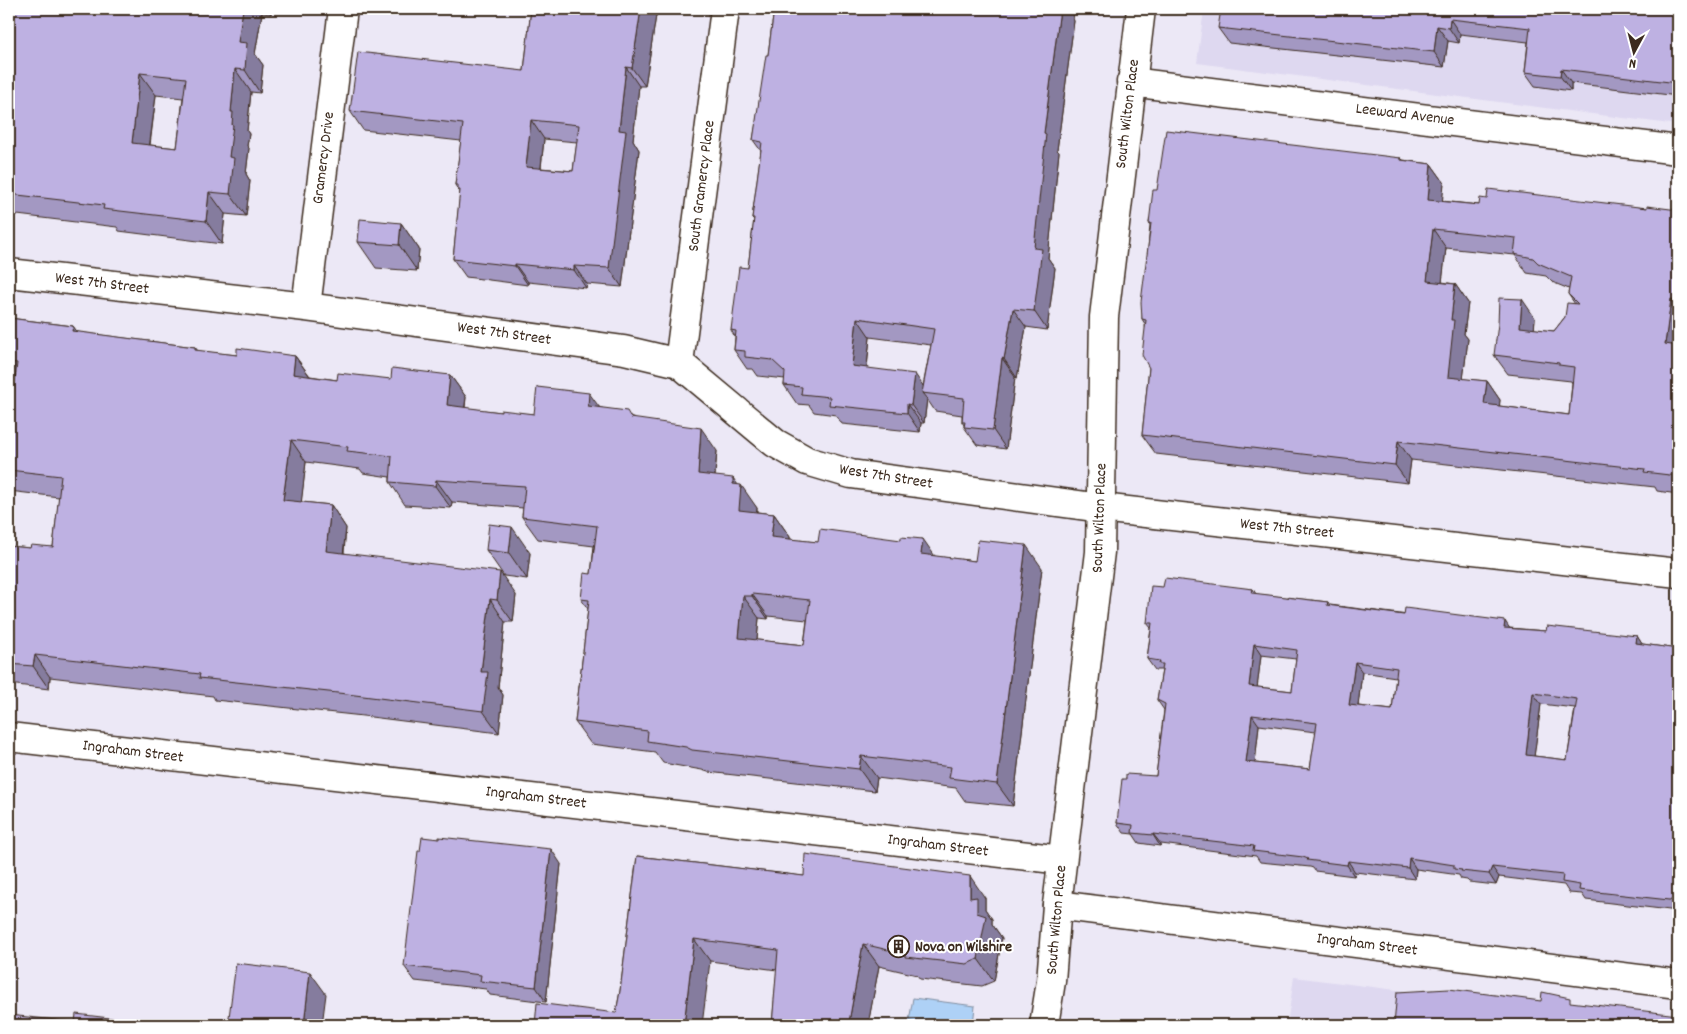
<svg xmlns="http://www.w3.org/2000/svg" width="1687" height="1034" font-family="Dekko,sans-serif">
<rect width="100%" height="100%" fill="#ece8f6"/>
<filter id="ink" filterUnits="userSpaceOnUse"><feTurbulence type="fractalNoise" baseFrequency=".02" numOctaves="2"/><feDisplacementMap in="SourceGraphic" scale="10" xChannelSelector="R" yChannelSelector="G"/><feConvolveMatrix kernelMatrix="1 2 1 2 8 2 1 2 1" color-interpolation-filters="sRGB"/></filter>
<g filter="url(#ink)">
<!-- built -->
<path fill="#ded8f0" d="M1204,9h474v116l-481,-62z
M1294,977l378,48h-385z"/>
<!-- water -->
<path fill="#aed1f6" stroke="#808ea0" d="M913,998l62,8 -2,19h-25l-39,-4z"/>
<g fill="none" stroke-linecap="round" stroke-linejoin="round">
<defs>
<path id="street" d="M1131,82l547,68
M9,273l297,34 318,43 55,13 96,80 32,18 44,13 250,34 577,65
M306,307l37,-298
M679,363l46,-354
M9,737l1053,123
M1057,905l621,79"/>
<path id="secondary" d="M1044,1025l7,-44 6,-76 43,-353 4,-235 37,-308"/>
</defs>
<!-- street casing -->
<use href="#street" stroke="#3b2a1e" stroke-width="31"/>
<!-- secondary casing -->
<use href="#secondary" stroke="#3b2a1e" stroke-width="31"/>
<!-- street -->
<use href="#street" stroke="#fff" stroke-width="28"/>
<!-- secondary -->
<use href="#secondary" stroke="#fff" stroke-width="28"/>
</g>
<!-- wall -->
<path fill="#a398c2" stroke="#3b2a1e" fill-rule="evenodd" d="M9,9h263l-1,5 -9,-1 -7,41 8,11 -3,28 -9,-1 -4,39 2,3 -2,12 2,2 -3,26 4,7 -4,35 -21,-2 -3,30 -103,-13 -2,-4 -108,-13zM156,95l27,3 -6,50 -27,-3z
M531,9h126l-12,77h-6l-6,54 6,10 -17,137 -35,-3 -1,4 -58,-6v3l-62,-8 -13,-18 7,-66 -5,-8 6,-44 -98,-11 -13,-19 174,-40zM544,139l33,3 -4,29 -32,-3z
M774,9h300l-1,10 1,2 -17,129 2,2 -11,106 7,10 -8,62 -21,-3 -9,51 -2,-1 -9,72 -29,-4 -13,-18v-2l-2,-3v-7l-27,-4 -8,-12 -3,24h-3l-1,9 -78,-8 -6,-9 -22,-3 -5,-7 -12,-1 -13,-19 1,-6 -27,-3 -5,-7h-6l-13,-19 1,-13 -4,-7 17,-62 6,-48 -2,-2 9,-67 -8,-11 15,-85zM870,337l61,8 -8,41 -56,-18z
M1678,9v87l-107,-13v8l-36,-5 -10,-14 3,-30 -68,-8 -1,9 -11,-2 -4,26 -215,-24 -11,-15z
M1401,158l2,2 28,4 13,18 -2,19 37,4 8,-6 160,9 31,2v284l-21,-3 -2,-4 -244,-27 -3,23 -252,-29 -14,-19 7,-67 -4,-44 -3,-5 8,-94 -1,-2 8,-33zM1446,248l69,7 12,18 19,3 6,6 17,7 -1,5 7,10 -21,27 -20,-2 1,-11 -41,37 14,19 63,7 1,2 -3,32 -70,-9 1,-6 -13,-19 -24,-2 5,-40 -4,-5 4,-31 -13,-19 -13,-2z
M401,223l18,26 -2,22 -41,-3 -18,-26z
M9,318l64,8 4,6 118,15 3,4 39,4 58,1 15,20 27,4 54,-1 59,-4 16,22 -1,11 36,4 33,2 65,-7 33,11 85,33 -2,25 23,9 19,23v4l17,2 16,23v2l185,22 67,7 -29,238 -48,-5 -9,-13 -79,-10 -2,13 -167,-19 -6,-2 -39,-7 -8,-11 -64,-8 -16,-22 13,-113 -7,-10 10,-25 3,-28 -56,-7 -16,-22 1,-9 -71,-6 -1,6 -46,-3 -15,-23v-5l-27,-4 -3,-4 -54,-7 -5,40 30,3 15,23 -2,25 172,42 -3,27h-8l-7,65 5,8 -4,38 -136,-17 -148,-16 -2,-4 -163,-19 -1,12 -40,-5v-138l21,2 23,-1 6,-50 -50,-6v-70l1,1 4,-38 -5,-1zM768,616l39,4 -3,25 -47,-5 2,-22 9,1z
M486,550l44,3 -3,26 -23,-3z
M1163,587l90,2 3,5 72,8 2,3 179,23 37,3 91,5 5,8 36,5v262l-92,-11 -4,-6 -13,-1 -5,-8 -65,-8 -3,8 -27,-3 -2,-2 -6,-1 -2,-4 -43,-6 -1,10 -60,-7 -1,4 -39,-5 -2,-3 -3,-1 -50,-5 -4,-6 -95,-12 -1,2 -21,-3 -6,-9 -9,-1 -7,-10 9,-44 30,-3 8,-66 -7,-10 5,-30h-7l-8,-11 4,-31 -4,-5zM1261,655l35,4 -4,32 -35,-4zM1362,672l34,5 -4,33 -34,-4zM1541,704l34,4 -8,52 -33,-4zM1259,725l57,7 -6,37 -55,-6z
M637,856l348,42v11l7,10v5l10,14 -8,43 -12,5 -62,-7 -3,-4 -38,-9 -11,58 -96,1 5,-55 -67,-9 -94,52 4,-22z
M561,864l-15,138 -56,-7 -4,-6 -71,-8 -11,-15z"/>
<!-- shaded-wall -->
<path fill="#857c9e" stroke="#3b2a1e" d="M243,9h15l4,4 -7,41 8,11 -3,28 -15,-23 -7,-28z
M267,9h5l-1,5z
M641,9h16l-12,77 -13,-18z
M1060,9h14l-1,10 1,2 -17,129 2,2 -11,106 7,10 -8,62 -13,-19v-63l10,-115z
M1450,19l10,15 -1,9 -10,-15z
M1437,26l11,15 -4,26 -10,-15z
M626,67l13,19 -6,54 6,10 -17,137 -13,-19 10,-138z
M235,69l16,23 -4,39 2,3 -2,12 2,2 -3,26 4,7 -4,35 -16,-22 -1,-37 3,-32 -1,-13z
M1561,69l10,14v8l-11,-15z
M140,73l16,22 -9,70 -15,-22z
M531,120l13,19 -5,46 -13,-18z
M1431,164l13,18 -3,37 -13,-19z
M209,192l16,22 -3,30 -16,-23z
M401,223l18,26 -2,22 -18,-26z
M1433,229l13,19 -6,52 -13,-19z
M515,264l13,18v3l-13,-19z
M574,266l13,18 -1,4 -12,-18z
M1455,284l13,19 -4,31 4,5 -7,57 -13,-19 3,-57z
M1522,299l13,19 -2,28 -13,-19z
M1671,299l7,11v52l-13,-18z
M1013,309l13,18 -9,51 -13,-19z
M857,318l13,19 -5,48 -13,-19z
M73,326l16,22 -17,-17z
M295,356l16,22 -18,-4z
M1002,358l13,19 -9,72 -13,-19z
M915,374l13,19h-6l5,6 -3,24 -13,-18z
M450,375l16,22 -4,31 -15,-23z
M1487,381l13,19 -2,23 -14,-19z
M589,393l16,22 -17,-9z
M907,404l14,19 -1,9 -13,-19z
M701,428l16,23 -4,45 -15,-22z
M291,440l15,22 -7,60 -16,-22z
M1398,441l13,19 -3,23 -13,-18z
M733,478l8,11v-4l16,23 -3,24 -15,-22 -6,-26z
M436,480l16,22 -1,6 -16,-22z
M331,505l15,23 -5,45 -15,-22z
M774,514l16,23 -3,23 -16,-23z
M512,527l18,26 -3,26 -18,-26z
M923,539l16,23 -18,-8z
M1026,545l16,23 -29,238 -16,-22z
M500,572l16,23 -3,27 -16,-22z
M752,594l16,22v3l-16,-23z
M743,596l16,22 -4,43 -16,-23z
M490,599l15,23 -7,65 5,8 -4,38 -16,-22 -2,-39z
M1505,621l7,11 -8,-4z
M1637,636l7,11 -8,-4z
M1254,644l7,11 -5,42 -7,-11z
M35,655l15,22 -1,12 -16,-23z
M1355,662l7,10 -5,43 -8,-10z
M1533,693l8,11 -8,61 -7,-10z
M1252,715l7,10 -5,47 -8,-10z
M861,756l16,22 -2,13 -16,-22z
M1153,834l8,10 -1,2 -7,-11z
M551,849l10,15 -15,138 -10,-15z
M1409,858l7,11 -1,10 -7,-11z
M1348,861l7,11 -1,4 -7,-11z
M1492,867l7,10 -3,8 -7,-11z
M970,876l15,22v11l7,10v5l10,14 -8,43 -16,-22 -1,-46 -7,-15z
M694,939l16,22 -8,64h-18z
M863,944l16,22 -11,59 -19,-3z
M310,972l16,22 -4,31h-18z"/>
<!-- building -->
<path fill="#beb1e2" stroke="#3b2a1e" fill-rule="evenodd" d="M9,9h234l-5,33 9,1 -2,27 -10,-1 -4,43h2l-1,13h1l-4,32 5,1 -4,36 -21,-2 -3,29 -103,-12 1,-4 -95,-11zM140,73l46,5 -9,70 -45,-5z
M531,9h110l-9,59 -6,-1 -7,63 7,1 -17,137 -35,-2v4l-59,-6v2l-62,-7 7,-69h-2v-5h-3l8,-61 -113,-13 8,-59 166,19zM531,120l48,5 -6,46 -47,-4z
M774,9h286l-16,124 2,1 -12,114 8,1 -8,62 -21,-2 -9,50 -2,-1 -9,72 -29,-3 1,-5h-3l2,-24 -42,-5 12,-64 -77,-11 -5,48 63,8 -4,31 -4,-1v9l-78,-8 1,-8 -29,-3 1,-7 -18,-2 1,-13 -13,-12 -27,-3v-6l-11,-1 2,-19 -5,-1 8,-63 9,1 6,-50h-2l10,-76 -9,-2 13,-85h2z
M1221,9h457v74l-117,-14 -1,7 -35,-4 5,-44 -80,-9 -1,9 -12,-2 -3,26 -216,-24z
M1166,130l235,28v2l30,4 -3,36 51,5 1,-7 7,1 1,-10 159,19v-2l31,4v90l-7,-1 -6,45 13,2v130l-34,-4 1,-3 -247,-28 -3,24 -253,-30 7,-67 -7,-13 4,-35 -4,-1 -1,-17 9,-71 1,-8h-2l4,-33h4zM1433,229l83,9 -2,16 19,4 5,5 33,14 -3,17 10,10 -11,-1 -2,14 -11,14 -34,-4 2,-28 -23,-1 -1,26 -4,31 65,8v2l15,2 -5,48 -85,-11 3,-23 -39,-4 6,-57h-3l4,-36 -28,-3z
M360,219l41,4 -2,22 -41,-3z
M9,318l64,8 -1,5 123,16v3l42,5v-7l58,8 -2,18 44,6 1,-7 53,6 1,-11 58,7 -3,30 54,7v-2l33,4 3,-27 52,6 -1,13 39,5 4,7 70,10 -3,46 35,4v6l8,1 -2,25 35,4 -3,23 47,5 2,-13 81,11v-3l22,2 -2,15 54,7 3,-21 48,5 -29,239 -48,-6 2,-11 -90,-11 -2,13 -167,-19 -6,-3 -39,-6 1,-10 -73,-9 14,-122 -8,-1 3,-26 7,1 6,-48 -75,-9 3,-31 -89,-6 -1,6 -45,-4 2,-26 -45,-5 1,-4 -57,-7 -8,60 48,5 -5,46 174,21 -3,28 -7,-1 -9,73h7l-5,39 -136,-17 -148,-16 1,-4 -165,-19 -2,11 -24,-2v-118l21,2 1,-3 22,2 8,-71 -52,-6v-49l1,1 7,-59 -8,-1zM752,594l58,6 -6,45 -65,-7 4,-42h9z
M489,524l23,3 -3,26 -23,-3z
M1165,578l88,11 -1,4 76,9 -1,3 77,10 1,-7 100,13 -1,7 42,3 1,-5 90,10 -1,7 42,6v252l-99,-11 1,-5 -18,-3 1,-7 -71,-8 -3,7 -28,-3 1,-1 -8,-1v-4l-45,-7 -1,10 -60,-7 -1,4 -40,-5 1,-1 -5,-2 -50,-6 1,-5 -101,-12v1l-21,-2 1,-8 -16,-2 5,-44h4v-5l30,2 9,-72 -8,-4 6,-36h-4l1,-3 -13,-2 5,-36h-5l4,-37 12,1zM1254,644l43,6 -5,41 -43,-5zM1355,662l42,6 -5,42 -43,-5zM1533,693l44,6 -10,61 -41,-5zM1252,715l65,8 -7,46 -64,-7z
M422,837l17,2v-2l112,12 -15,138 -56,-6 1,-6 -77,-9 14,-115h2z
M805,854l165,22v22l7,-1v16l9,3 -8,43 -11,5 -62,-7v-3l-42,-10 -14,78 32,3h-109l6,-75 -84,-11 -10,86h-149l2,-22 79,10 4,-22 17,-135 167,20z
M236,963l74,9 -6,53h-76z
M1449,989l92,12 1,-9 28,6v4l108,13v10h-284l3,-33z
M76,1014l93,11h-160v-10l66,7z
M910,1022l18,2 15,1h-34z"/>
</g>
<!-- icons -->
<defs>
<symbol id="building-ring" viewBox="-11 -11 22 22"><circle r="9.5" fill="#fff" stroke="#3b2a1e" stroke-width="1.5"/><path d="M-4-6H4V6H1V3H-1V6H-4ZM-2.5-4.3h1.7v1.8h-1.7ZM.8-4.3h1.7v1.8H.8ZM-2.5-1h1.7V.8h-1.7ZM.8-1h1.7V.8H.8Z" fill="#3b2a1e"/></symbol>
</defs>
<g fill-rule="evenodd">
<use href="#building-ring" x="886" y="934" width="25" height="25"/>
</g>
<g text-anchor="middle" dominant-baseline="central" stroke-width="4" stroke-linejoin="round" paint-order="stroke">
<!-- street labels -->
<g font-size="16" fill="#3b2a1e" stroke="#fff">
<text transform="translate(1128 114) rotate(-83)">South Wilton Place</text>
<text transform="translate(1405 115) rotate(7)">Leeward Avenue</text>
<text transform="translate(324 158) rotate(-83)">Gramercy Drive</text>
<text transform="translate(702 186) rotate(-83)">South Gramercy Place</text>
<text transform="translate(102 284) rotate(7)">West 7th Street</text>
<text transform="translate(504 334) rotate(8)">West 7th Street</text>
<text transform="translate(886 477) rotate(9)">West 7th Street</text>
<text transform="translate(1100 518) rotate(-88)">South Wilton Place</text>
<text transform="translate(1287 529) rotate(6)">West 7th Street</text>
<text transform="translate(133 752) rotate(7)">Ingraham Street</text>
<text transform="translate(536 798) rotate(7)">Ingraham Street</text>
<text transform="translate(938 846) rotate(7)">Ingraham Street</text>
<text transform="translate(1057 920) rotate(-85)">South Wilton Place</text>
<text transform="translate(1367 945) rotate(7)">Ingraham Street</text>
</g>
<!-- poi labels -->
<g font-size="16" font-weight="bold" fill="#3b2a1e" stroke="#fff" text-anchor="start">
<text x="915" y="947">Nova on Wilshire</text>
</g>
</g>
<!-- margin -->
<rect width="1687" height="1034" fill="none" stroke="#fff" stroke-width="30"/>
<rect x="15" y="15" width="1657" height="1004" fill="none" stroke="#3b2a1e" stroke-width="2" filter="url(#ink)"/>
<!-- north arrow -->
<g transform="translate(1634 52) rotate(187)" stroke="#ffffff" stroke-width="4" paint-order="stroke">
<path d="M0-4L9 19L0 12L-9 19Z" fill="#3b2a1e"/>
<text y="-8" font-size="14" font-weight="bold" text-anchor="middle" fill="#3b2a1e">N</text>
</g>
</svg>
